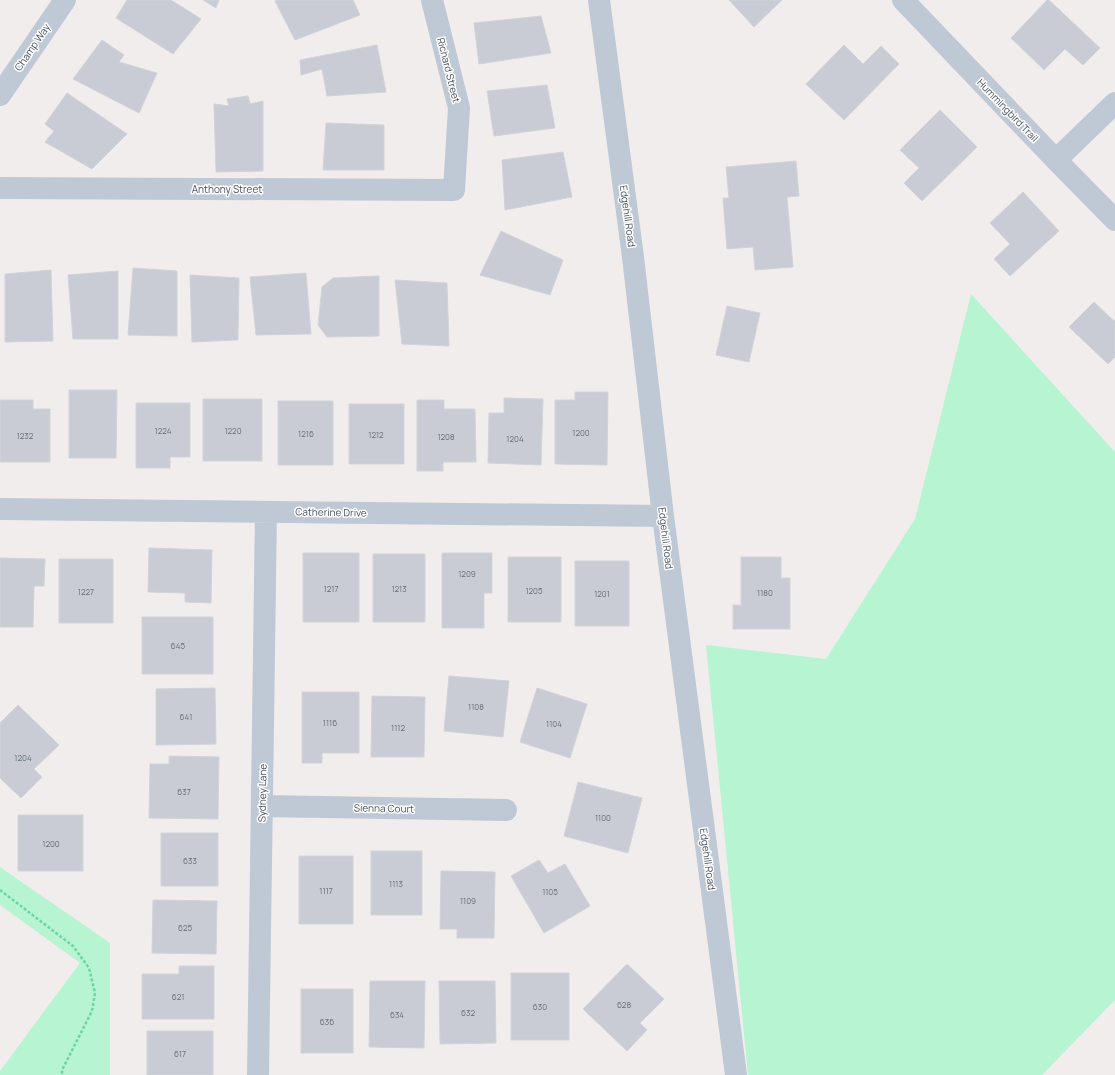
<svg xmlns="http://www.w3.org/2000/svg" width="1115" height="1075" font-family="Manrope,sans-serif">
<rect width="100%" height="100%" fill="#f1eded"/>
<!-- green -->
<path fill="#b6f4d2" d="M971,294l144,158v548l-73,75h-294l-42,-430 120,14 89,-140z
M0,867l110,76v132h-110v-4l80,-108 -80,-58z"/>
<!-- building -->
<path fill="#c9ccd4" stroke="#d1d3da" d="M127,0h44l30,19 -28,35 -57,-36z
M203,0h16l-3,8z
M277,0h76l7,15 -65,25 -20,-39z
M729,0h53l-28,27z
M1047,0h2l51,48 -17,17 -18,-16 -21,21 -33,-32z
M541,16l10,37 -72,11 -5,-41z
M102,40l22,15 -5,7 38,11 -18,40 -66,-34z
M377,45l9,47 -59,4 -5,-27 -21,6 -1,-15z
M844,45l19,19 18,-18 18,18 -55,56 -38,-36z
M547,85l8,43 -61,8 -7,-45z
M67,93l60,41 -35,35 -47,-27 9,-11 -9,-7z
M248,96l2,8 13,-3v70l-47,1 -2,-68 15,2 -2,-7z
M940,110l37,37 -55,54 -18,-18 15,-15 -19,-18z
M326,123l58,2v45h-61z
M563,152l9,45 -67,13 -3,-50z
M796,161l3,35 -12,1 6,70 -38,3 -2,-23 -26,2 -4,-51h6l-3,-31z
M1023,192l36,39 -49,45 -16,-17 16,-15 -20,-21z
M501,231l62,29 -13,35 -70,-20z
M133,268l44,3v65l-49,-1z
M51,270l2,71 -48,1v-68z
M118,271v68h-45l-5,-64z
M306,273l5,61 -55,1 -6,-58z
M190,275l49,3 -1,62 -46,2z
M379,276v60l-52,1 -9,-12 4,-38 11,-9z
M395,280l52,3 2,63 -47,-2z
M1094,302l20,19 1,-1v37l-7,7 -39,-37z
M727,306l33,7 -11,49 -33,-7z
M69,390h48l-1,68h-47z
M575,392h33l-1,73 -52,-1v-64h20z
M504,398l39,1 -2,66 -53,-2 1,-50h15z
M203,399h59v62h-59z
M0,400h33v9h17v53h-50z
M417,400h27v9h31l1,53h-33v9h-26z
M278,401h55v64h-55z
M136,403h54v54h-20v11h-34z
M349,404h55v60h-55z
M149,548l63,2 -1,53 -26,-1v-9l-37,-1z
M303,553h56v69h-56z
M442,553h50v40h-8v35h-42z
M373,554h52v68h-52z
M508,557h53v65h-53z
M741,557h40v21h9v51h-57v-24h8z
M0,558l45,1 -1,27h-10l-1,41h-33z
M59,559h54v64h-54z
M575,561h54v65h-54z
M142,617h71v57h-71z
M449,676l60,5 -6,56 -59,-6z
M215,688l1,56 -60,1v-56z
M537,688l50,16 -17,54 -50,-16z
M302,692h57v61h-37v10h-20z
M372,696l53,1 -1,60h-53z
M18,705l41,40 -25,24 8,8 -21,21 -21,-20v-55z
M169,756l50,1 -1,62 -69,-1 1,-54h19z
M578,782l64,16 -14,55 -64,-17z
M18,815h65v56h-65z
M161,833h57v53h-57z
M371,851h51v64h-51z
M299,856h54v68h-54z
M539,860l9,13 17,-9 25,42 -46,27 -33,-57z
M441,871l54,1 -1,66h-37v-9h-17z
M153,900l64,1 -1,53 -64,-1z
M627,964l37,35 -24,24 7,7 -20,21 -44,-42z
M179,966h35v53h-72v-45h37z
M511,973h58v67h-58z
M370,981h55l-1,67 -55,-1z
M439,981h56l1,62 -56,1z
M301,989h52v64h-52z
M147,1031h66v44h-66z"/>
<g fill="none" stroke-linecap="round" stroke-linejoin="round">
<!-- path -->
<path stroke="#6bd5a8" stroke-width="2.5" stroke-dasharray="3 2" stroke-linecap="butt" d="M0,890l73,56 16,22 6,25 -3,18 -30,59v5"/>
<!-- minor -->
<path stroke="#bfc9d5" stroke-width="22" d="M599,0l34,257 30,259 73,559
M903,0l153,160 59,60
M0,95l65,-95
M1056,160l59,-57
M0,188l454,2 5,-82 -27,-108
M0,509l663,7
M262,806l244,4
M258,1075l8,-563"/>
</g>
<g text-anchor="middle" dominant-baseline="central" stroke-width="3" stroke-linejoin="round" paint-order="stroke">
<!-- number labels -->
<g font-size="8" fill="#656e7b">
<text x="163" y="430">1224</text>
<text x="233" y="430">1220</text>
<text x="581" y="432">1200</text>
<text x="306" y="433">1216</text>
<text x="376" y="434">1212</text>
<text x="25" y="435">1232</text>
<text x="446" y="436">1208</text>
<text x="515" y="438">1204</text>
<text x="467" y="573">1209</text>
<text x="331" y="588">1217</text>
<text x="399" y="588">1213</text>
<text x="534" y="590">1205</text>
<text x="86" y="591">1227</text>
<text x="765" y="592">1180</text>
<text x="602" y="593">1201</text>
<text x="178" y="645">645</text>
<text x="476" y="706">1108</text>
<text x="186" y="716">641</text>
<text x="330" y="722">1116</text>
<text x="554" y="723">1104</text>
<text x="398" y="727">1112</text>
<text x="23" y="757">1204</text>
<text x="184" y="791">637</text>
<text x="603" y="817">1100</text>
<text x="51" y="843">1200</text>
<text x="190" y="860">633</text>
<text x="396" y="883">1113</text>
<text x="326" y="890">1117</text>
<text x="550" y="891">1105</text>
<text x="468" y="900">1109</text>
<text x="185" y="927">625</text>
<text x="178" y="996">621</text>
<text x="624" y="1004">628</text>
<text x="540" y="1006">630</text>
<text x="468" y="1012">632</text>
<text x="397" y="1014">634</text>
<text x="327" y="1021">636</text>
<text x="180" y="1053">617</text>
</g>
<!-- street labels -->
<g font-size="10" fill="#444f5d" stroke="#fff">
<text transform="translate(32 47) rotate(-56)">Champ Way</text>
<text transform="translate(449 70) rotate(76)">Richard Street</text>
<text transform="translate(1008 110) rotate(46)">Hummingbird Trail</text>
<text x="227" y="189">Anthony Street</text>
<text transform="translate(628 216) rotate(82)">Edgehill Road</text>
<text transform="translate(331 512) rotate(1)">Catherine Drive</text>
<text transform="translate(666 538) rotate(83)">Edgehill Road</text>
<text transform="translate(262 793) rotate(-89)">Sydney Lane</text>
<text transform="translate(384 808) rotate(1)">Sienna Court</text>
<text transform="translate(708 859) rotate(82)">Edgehill Road</text>
</g>
</g>
</svg>
